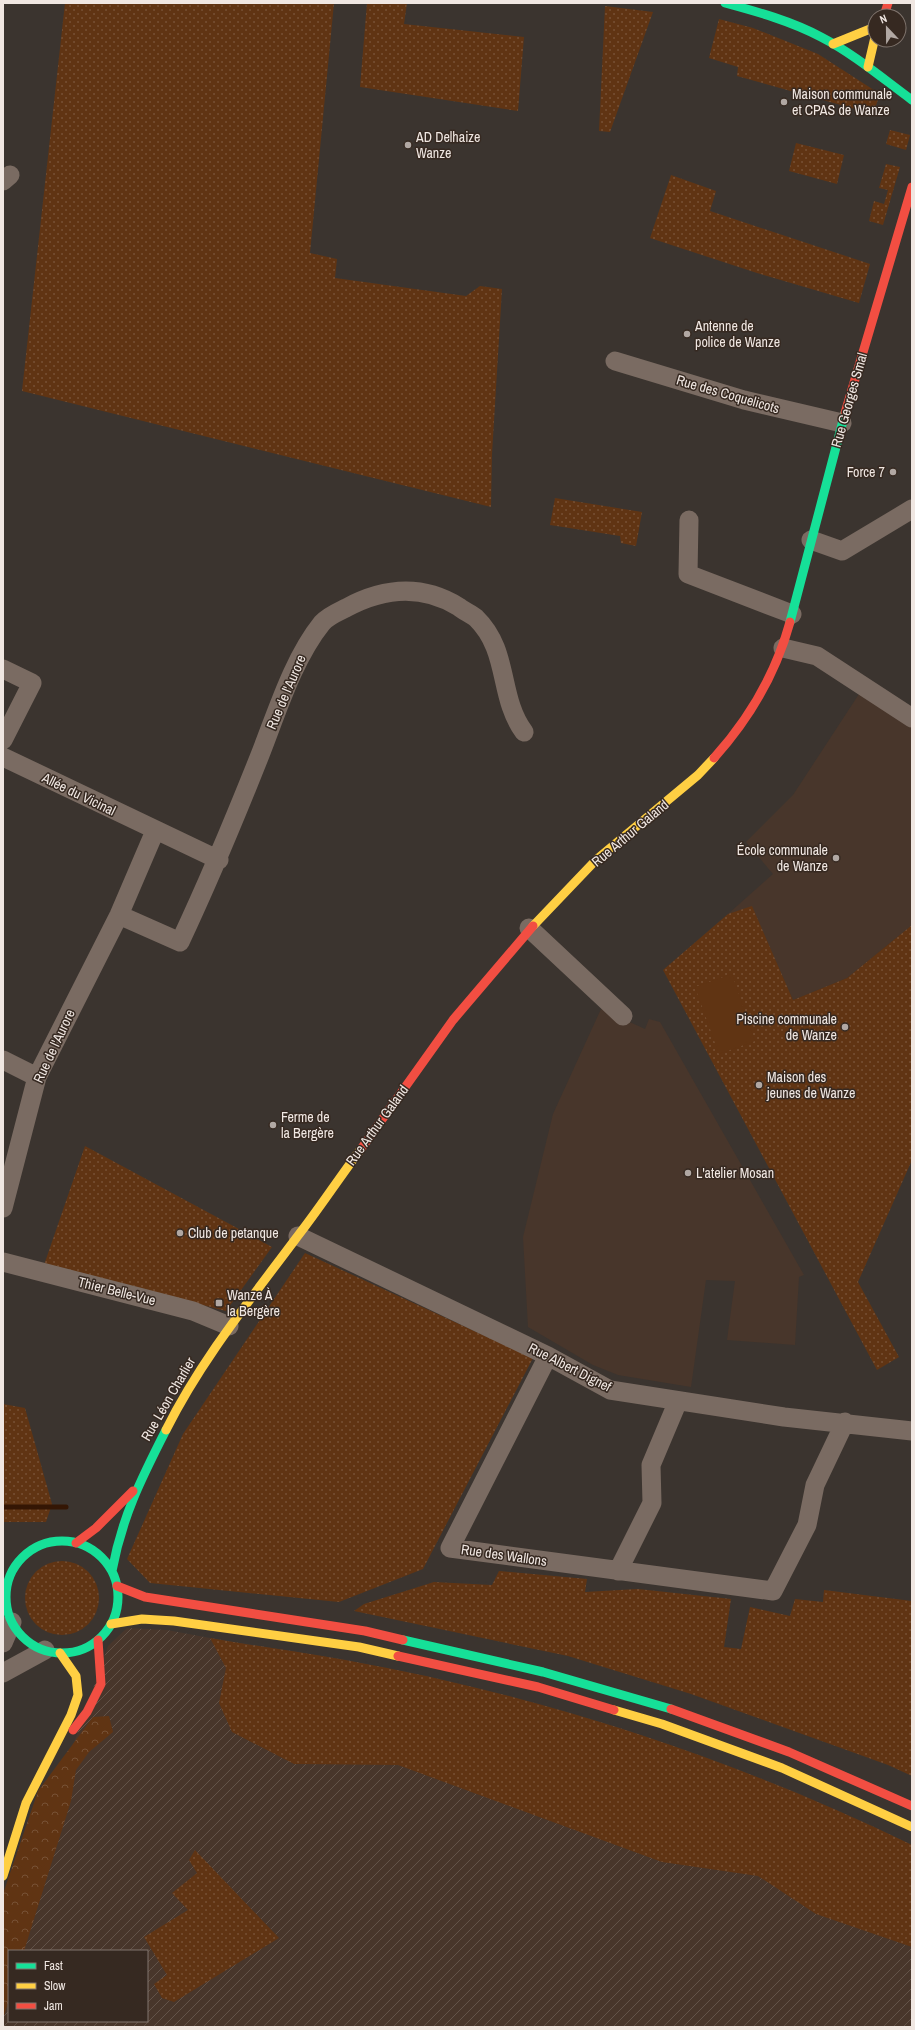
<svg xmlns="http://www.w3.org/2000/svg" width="915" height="2030" font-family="'Archivo Narrow',sans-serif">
<defs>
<pattern id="industrial-furrows" width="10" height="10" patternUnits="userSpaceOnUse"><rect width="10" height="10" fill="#48362b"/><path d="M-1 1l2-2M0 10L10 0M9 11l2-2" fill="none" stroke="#635349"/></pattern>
<pattern id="green-dots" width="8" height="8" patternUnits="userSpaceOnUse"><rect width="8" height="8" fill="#603413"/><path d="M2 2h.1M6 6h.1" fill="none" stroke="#775135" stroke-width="1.8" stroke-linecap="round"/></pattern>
<pattern id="forest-crowns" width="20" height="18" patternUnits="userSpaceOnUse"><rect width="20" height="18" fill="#603413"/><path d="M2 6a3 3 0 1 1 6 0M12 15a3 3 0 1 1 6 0" fill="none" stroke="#775135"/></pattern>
</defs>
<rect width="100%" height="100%" fill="#3b342f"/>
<!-- built -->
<path fill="#48362b" d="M861,691l51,36v198l-65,53 -54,22 -41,-93 -24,7 45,-40 -27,-32 47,-47z
M601,1009l44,20 4,-10 11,3 144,253 -5,2 -4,68 -68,-5 8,-59 -29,-1 -15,107 -73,-12 -25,-10 -65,-38 -5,-90 30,-123z"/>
<!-- industrial -->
<path fill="url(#industrial-furrows)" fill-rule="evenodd" d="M127,1628l40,2 43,8 136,22 91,19 88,22 95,27 88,31 85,32 119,54v182h-909v-133l72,-154 33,-94zM9,1951h138v70h-138z"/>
<!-- green -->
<path fill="url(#green-dots)" d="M65,3h269l-24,250 27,6 -2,19 131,18 14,-10 22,3 -10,165 -1,53 -469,-116z
M367,3h40l-3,21 120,13 -6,74 -158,-24z
M605,6l48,6 -43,120 -11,-1z
M719,19l34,9 65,26 62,40 -7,20 -136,-38 1,-9 -29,-9z
M890,130l20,5 -4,15 -20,-6z
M796,143l48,12 -7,29 -48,-13z
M886,164l14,3 -17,58 -14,-4 5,-20 10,3 4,-14 -9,-2z
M671,175l45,16 -6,20 160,53 -11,39 -102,-30 -107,-35z
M555,498l87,14 -6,34 -15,-3 -1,-7 -70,-11z
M752,906l41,94 54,-22 65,-53v235l-54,122 41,75 -22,13 -214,-400 65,-56z
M85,1146l187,101 -46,64 -182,-46z
M305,1253l228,105 -110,211 -84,33 -189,-19 -23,-24 56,-125z
M3,1404l22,4 27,96 -6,18h-43z
M25 1598a37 37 0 1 1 74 0a37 37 0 1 1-74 0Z
M499,1571l88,8 -2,13 53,-3 93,10 -7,48 17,2 9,-42 40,9 5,-17 28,3 1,-12 88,11v175l-24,-11 -197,-71 -123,-38 -214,-45 10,-7 70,-22 58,3z
M210,1638c45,8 90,14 135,22 192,34 391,99 567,185v102l-96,-33 -58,-38 -96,-14 -264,-97 -104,-1 -62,-32 -13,-29 7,-35z
M195,1850l84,88 -105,64 -12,-4 -8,-14 13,-9 -23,-38 44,-27 -16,-17 25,-20 -8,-13z"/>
<!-- forest -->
<path fill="url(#forest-crowns)" d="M109,1716l4,16 -24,20 -13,18 -5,31 -47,150h-15v49l-6,19v-125l35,-103 55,-74z"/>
<!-- pitch -->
<path fill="#603413" d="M732,974l23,67 -36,13 -24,-67z"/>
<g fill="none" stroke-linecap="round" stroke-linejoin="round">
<!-- stream -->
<path stroke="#341604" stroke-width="5" d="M3,1507h63"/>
<!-- street -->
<path stroke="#7a6b62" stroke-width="19" d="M3,181l7,-6
M615,361l129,39 98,23
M689,520l-1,54 104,40
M811,540l31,11 70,-42
M783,648l34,8 95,62
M3,669l29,14 -29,57
M3,757l216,103
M119,915l61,27c29,-62 55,-124 80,-187 17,-43 33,-96 62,-132 6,-7 16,-11 24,-15 37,-20 76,-24 113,-1 5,4 12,7 17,11 34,33 22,79 48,114
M529,928l94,88
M3,1060l34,17
M3,1208l34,-131 82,-162 36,-84
M298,1236l250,120 62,34 174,27 128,14
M3,1262l190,49 36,15
M548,1356l-98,192 323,43 34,-66 8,-40 30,-63
M618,1571l34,-68 -1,-38 27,-64
M3,1643l9,-21
M3,1673l42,-23"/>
<!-- fast -->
<path stroke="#16e098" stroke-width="9" d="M725,3c33,9 66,18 96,34 33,17 61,41 91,63
M790,622l55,-209
M6 1597a56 56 0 1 1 112 0a56 56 0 1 1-112 0Z
M112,1571c10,-54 29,-92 54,-141
M403,1640l140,32 128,37"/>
<!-- slow -->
<path stroke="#ffcf43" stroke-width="9" d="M833,44l42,-17
M868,67l7,-30
M533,926l63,-66 102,-85 16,-17
M166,1430c35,-70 84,-130 131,-193 22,-28 42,-59 64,-88
M111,1624l31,-5 32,2 185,26 39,9
M614,1710l48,14 120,44 130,59
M3,1876l23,-73 45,-88 7,-20 -2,-19 -16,-23"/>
<!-- jam -->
<path stroke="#f24e42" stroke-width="9" d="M884,16l4,-13
M845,413l67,-226
M714,758c35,-39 62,-85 76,-136
M361,1149l92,-129 80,-94
M76,1543l20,-15 37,-37
M117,1586l28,11 220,34 38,9
M398,1656l140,31 76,23
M671,1709l118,43 123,54
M73,1730l14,-18 14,-28 -3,-44"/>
</g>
<!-- markers -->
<g fill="#b1a8a3" stroke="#362921" stroke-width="1.5">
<circle cx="784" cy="102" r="4"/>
<circle cx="408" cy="145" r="4"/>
<circle cx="687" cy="334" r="4"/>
<circle cx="893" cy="472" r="4"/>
<circle cx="836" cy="858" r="4"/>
<circle cx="845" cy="1027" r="4"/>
<circle cx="759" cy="1085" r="4"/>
<circle cx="273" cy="1125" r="4"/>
<circle cx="688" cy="1173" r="4"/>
<circle cx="180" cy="1233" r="4"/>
<rect x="215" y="1299" width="8" height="8" rx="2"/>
</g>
<g text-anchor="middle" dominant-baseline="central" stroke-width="3" stroke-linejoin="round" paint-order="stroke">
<!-- poi labels -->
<g font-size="14" fill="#f0e7e2" stroke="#362921" text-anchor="start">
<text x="792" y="94">Maison communale<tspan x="792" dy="16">et CPAS de Wanze</tspan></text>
<text x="416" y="137">AD Delhaize<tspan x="416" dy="16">Wanze</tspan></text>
<text x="695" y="326">Antenne de<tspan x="695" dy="16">police de Wanze</tspan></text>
<text x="885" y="472" text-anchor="end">Force 7</text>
<text x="828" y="850" text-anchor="end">École communale<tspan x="828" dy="16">de Wanze</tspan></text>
<text x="837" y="1019" text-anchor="end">Piscine communale<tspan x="837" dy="16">de Wanze</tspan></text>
<text x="767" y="1077">Maison des<tspan x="767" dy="16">jeunes de Wanze</tspan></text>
<text x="281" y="1117">Ferme de<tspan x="281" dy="16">la Bergère</tspan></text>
<text x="696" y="1173">L'atelier Mosan</text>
<text x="188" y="1233">Club de petanque</text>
<text x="227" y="1295">Wanze À<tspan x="227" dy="16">la Bergère</tspan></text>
</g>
<!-- street labels -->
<g font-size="14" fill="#f0e7e2" stroke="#362921">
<text transform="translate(728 394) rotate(16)">Rue des Coquelicots</text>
<text transform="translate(849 400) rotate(-74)">Rue Georges Smal</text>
<text transform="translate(286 692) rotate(-67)">Rue de l'Aurore</text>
<text transform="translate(79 794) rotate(26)">Allée du Vicinal</text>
<text transform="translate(630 833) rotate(-40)">Rue Arthur Galand</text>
<text transform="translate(54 1046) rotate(-65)">Rue de l'Aurore</text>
<text transform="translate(377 1125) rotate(-54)">Rue Arthur Galand</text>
<text transform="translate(117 1291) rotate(14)">Thier Belle-Vue</text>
<text transform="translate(570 1367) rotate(27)">Rue Albert Dignef</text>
<text transform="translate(168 1399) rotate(-60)">Rue Léon Charlier</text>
<text transform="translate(504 1555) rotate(8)">Rue des Wallons</text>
</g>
</g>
<!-- border -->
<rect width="915" height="2030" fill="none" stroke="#f0e7e2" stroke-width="8"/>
<!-- legend -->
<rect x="8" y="1950" width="140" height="72" fill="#362921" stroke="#80756e"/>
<rect x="16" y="1963" width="20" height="6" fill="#16e098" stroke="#80756e"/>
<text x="44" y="1970" font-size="12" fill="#f0e7e2">Fast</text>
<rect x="16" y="1983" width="20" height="6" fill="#ffcf43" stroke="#80756e"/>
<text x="44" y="1990" font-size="12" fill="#f0e7e2">Slow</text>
<rect x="16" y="2003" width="20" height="6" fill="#f24e42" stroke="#80756e"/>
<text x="44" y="2010" font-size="12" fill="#f0e7e2">Jam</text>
<!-- north arrow -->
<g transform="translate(887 28) rotate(338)"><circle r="19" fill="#362921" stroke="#80756e"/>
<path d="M0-3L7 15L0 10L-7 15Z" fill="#b1a8a3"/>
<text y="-6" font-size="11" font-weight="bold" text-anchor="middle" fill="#f0e7e2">N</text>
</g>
</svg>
